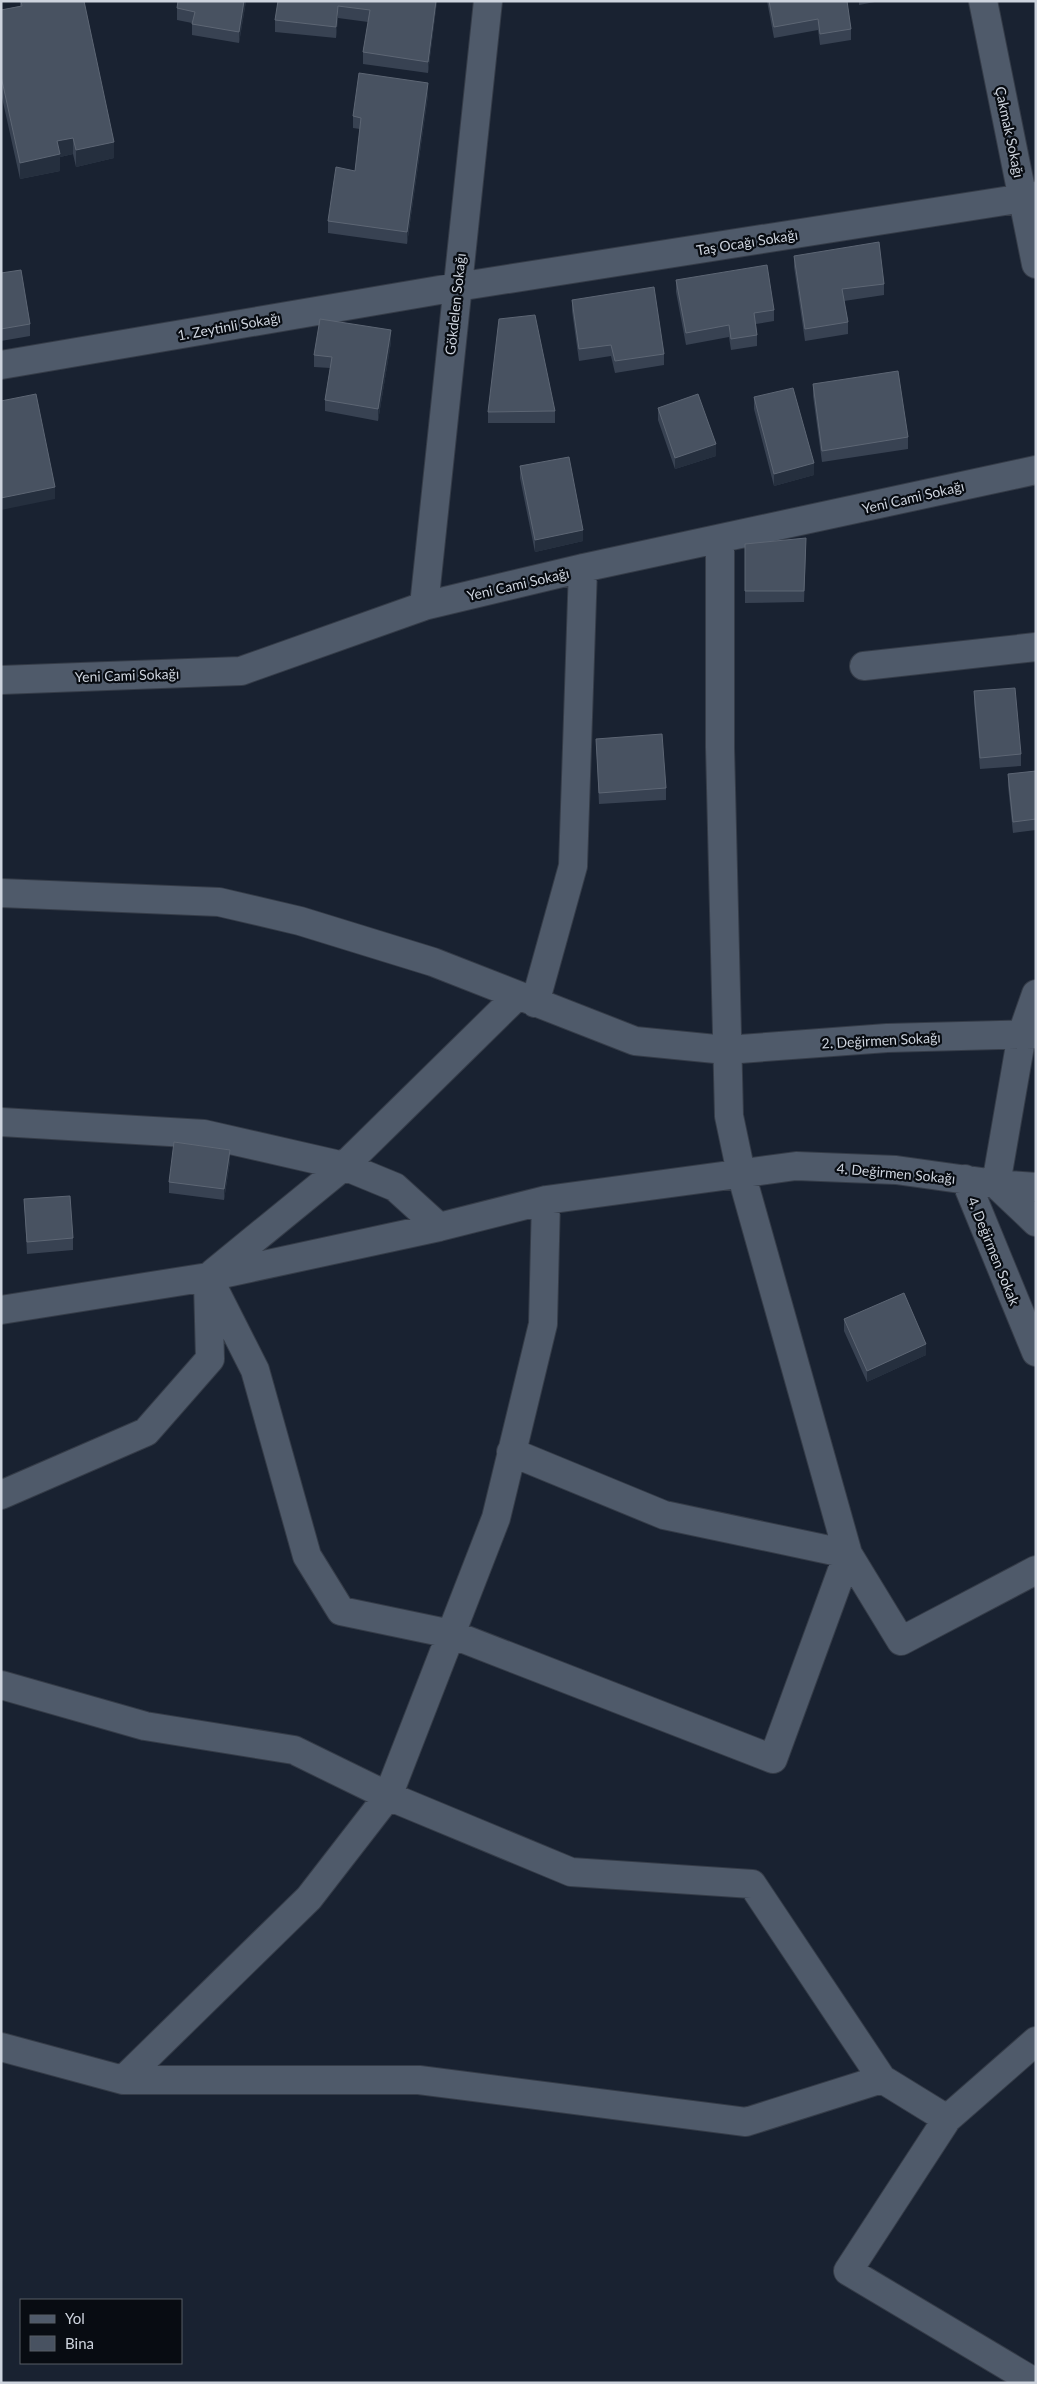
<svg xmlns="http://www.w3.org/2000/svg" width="1037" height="2384" font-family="Lato,sans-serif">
<rect width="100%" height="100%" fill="#192231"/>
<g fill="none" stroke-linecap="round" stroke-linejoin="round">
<defs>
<path id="street" d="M983,1l53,263
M1,365l456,-78 579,-91
M720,540v207l9,369 12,57 107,381 53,87 135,-71
M424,606l64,-605
M864,666l172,-19
M1,680l240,-9 183,-65 159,-38 453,-98
M1,893l218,9 81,19 133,41 202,79 91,9 161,-12 149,-4
M1036,994l-14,40 -26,150 40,3
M535,1003l38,-137 10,-298
M1,1122l203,12 140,32 51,21 44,40
M965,1179l71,173
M213,1273l131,-107 173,-170
M208,1277l47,93 52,186 34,55 110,23 322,125 75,-205 -184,-39 -153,-63
M1,1310l207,-33 231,-50 107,-27 250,-34 100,4 100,14 40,38
M1,1495l145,-63 64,-73 -2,-76
M1,1685l144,41 149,24 94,46 183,76 181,12 130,195
M1,2047l122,33 186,-182 79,-102 108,-278 47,-194 3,-124
M123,2080h296l327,42 136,-43 65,40 89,-78
M947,2119l-99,152 188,112"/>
</defs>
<!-- street casing -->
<use href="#street" stroke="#353c48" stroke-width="30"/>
<!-- street -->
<use href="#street" stroke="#4f5a6a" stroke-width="28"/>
</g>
<!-- wall -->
<path fill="#384252" d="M20,1h64l30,157 -38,9 -3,-13 -13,3v14l-40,8 -19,-86v-83l19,-4z
M178,1h68l-7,42 -47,-8v-12l-15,-3v-12z
M278,1h159l-9,72 -65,-9v-12l5,-30 -30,-4 -2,20 -61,-6v-12z
M767,1h80l4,28v11l-31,5 -2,-15 -44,8z
M859,1h21l-21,4z
M428,95l-21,149 -79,-11v-12l27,-50 5,-42 -7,-1v-12z
M794,256l90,28v11l-40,6 4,21v12l-43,7 -11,-74z
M1,273l29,51v12l-29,5z
M676,280l98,30v11l-18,3 1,11v11l-26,4 -2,-13 -43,8 -10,-53z
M572,300l92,54v11l-49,8 -4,-17 -32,5 -7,-50z
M391,342l-13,79 -53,-10v-11l5,-32 -16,-1v-12z
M813,384l95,53v12l-86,13 -9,-66z
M754,397l60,78 -40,11 -20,-77z
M658,408l58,48 -41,13 -17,-49z
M555,411v12h-67v-11z
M520,466l63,75 -48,11 -15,-74z
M745,544l61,6 -2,52 -59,1z
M974,691l47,63v12l-41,3 -6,-66z
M596,739l70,49v12l-67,4z
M1036,771v59l-23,3 -5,-47v-12z
M230,1161l-6,39 -55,-7v-11z
M24,1199l49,39v12l-46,4z
M844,1319l82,36 -59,27 -23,-51z"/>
<!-- shaded-wall -->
<path fill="#252f3e" d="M244,1h2l-7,42v-11z
M436,1h1l-9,72v-11z
M338,6v12l-2,20v-11z
M428,83v12l-21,149v-12z
M73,138v16l-13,3v14l-40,8v-16l37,-22z
M114,142v16l-38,9v-17z
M391,330v12l-13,79v-12z
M716,444v12l-41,13v-11z
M814,463v12l-40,11v-12z
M55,487v12l-54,11v-12z
M583,530v11l-48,11v-12z
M230,1150v11l-6,39v-11z
M926,1344v11l-59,27v-11z"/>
<!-- building -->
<path fill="#485261" stroke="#5d6674" d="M21,1h63l30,141 -38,8 -3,-12 -16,3 3,13 -40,9 -19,-87v-66l21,-4z
M178,1h66l-5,31 -47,-8 3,-12 -18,-4z
M278,1h158l-8,61 -65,-10 7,-42 -32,-4 -2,21 -61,-7z
M769,1h78l4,28 -31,5 -2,-15 -44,8z
M359,73l69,10 -21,149 -79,-11 8,-54 19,4 6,-53 -8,-2z
M879,242l5,42 -42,5 6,33 -43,7 -11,-73z
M767,265l7,45 -20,3 3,22 -26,4 -2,-14 -43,8 -10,-53z
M21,270l9,54 -29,5v-56z
M654,287l10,67 -49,7 -4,-16 -32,4 -7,-49z
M535,315l20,96 -67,1 11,-93z
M320,319l71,11 -13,79 -53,-9 7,-43 -18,-2z
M898,371l10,66 -86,14 -9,-67z
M793,388l21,75 -40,11 -20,-77z
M36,394l19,93 -54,11v-97z
M698,394l18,50 -41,14 -17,-50z
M569,457l14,73 -48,10 -15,-74z
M806,538l-2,53h-59v-47z
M1015,688l6,66 -41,4 -6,-67z
M662,734l4,54 -67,5 -3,-54z
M1036,771v48l-23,3 -5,-48z
M174,1142l56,8 -6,39 -55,-7z
M70,1196l3,42 -46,4 -3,-43z
M904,1293l22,51 -59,27 -23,-52z"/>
<g text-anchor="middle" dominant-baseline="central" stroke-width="4.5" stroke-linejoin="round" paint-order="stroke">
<!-- street labels -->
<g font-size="14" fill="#ced4de" stroke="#080c12">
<text transform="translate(1010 132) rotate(78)">Çakmak Sokağı</text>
<text transform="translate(747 242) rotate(-9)">Taş Ocağı Sokağı</text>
<text transform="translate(455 304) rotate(-84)">Gökdelen Sokağı</text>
<text transform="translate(229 326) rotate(-10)">1. Zeytinli Sokağı</text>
<text transform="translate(913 497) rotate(-13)">Yeni Cami Sokağı</text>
<text transform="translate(518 584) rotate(-13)">Yeni Cami Sokağı</text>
<text transform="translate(127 675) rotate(-2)">Yeni Cami Sokağı</text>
<text transform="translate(881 1040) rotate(-3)">2. Değirmen Sokağı</text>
<text transform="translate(896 1173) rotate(5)">4. Değirmen Sokağı</text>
<text transform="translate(994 1251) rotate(68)">4. Değirmen Sokak</text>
</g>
</g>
<!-- border -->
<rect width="1037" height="2384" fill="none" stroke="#ced4de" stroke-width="5"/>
<!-- legend -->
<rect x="20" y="2299" width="162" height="65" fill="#080c12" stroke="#575c64"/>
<rect x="30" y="2315" width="25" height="8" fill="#4f5a6a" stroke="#575c64"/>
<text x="65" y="2324" font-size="15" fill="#ced4de">Yol</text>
<rect x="30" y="2336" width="25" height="15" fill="#485261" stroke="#575c64"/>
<text x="65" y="2349" font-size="15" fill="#ced4de">Bina</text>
</svg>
